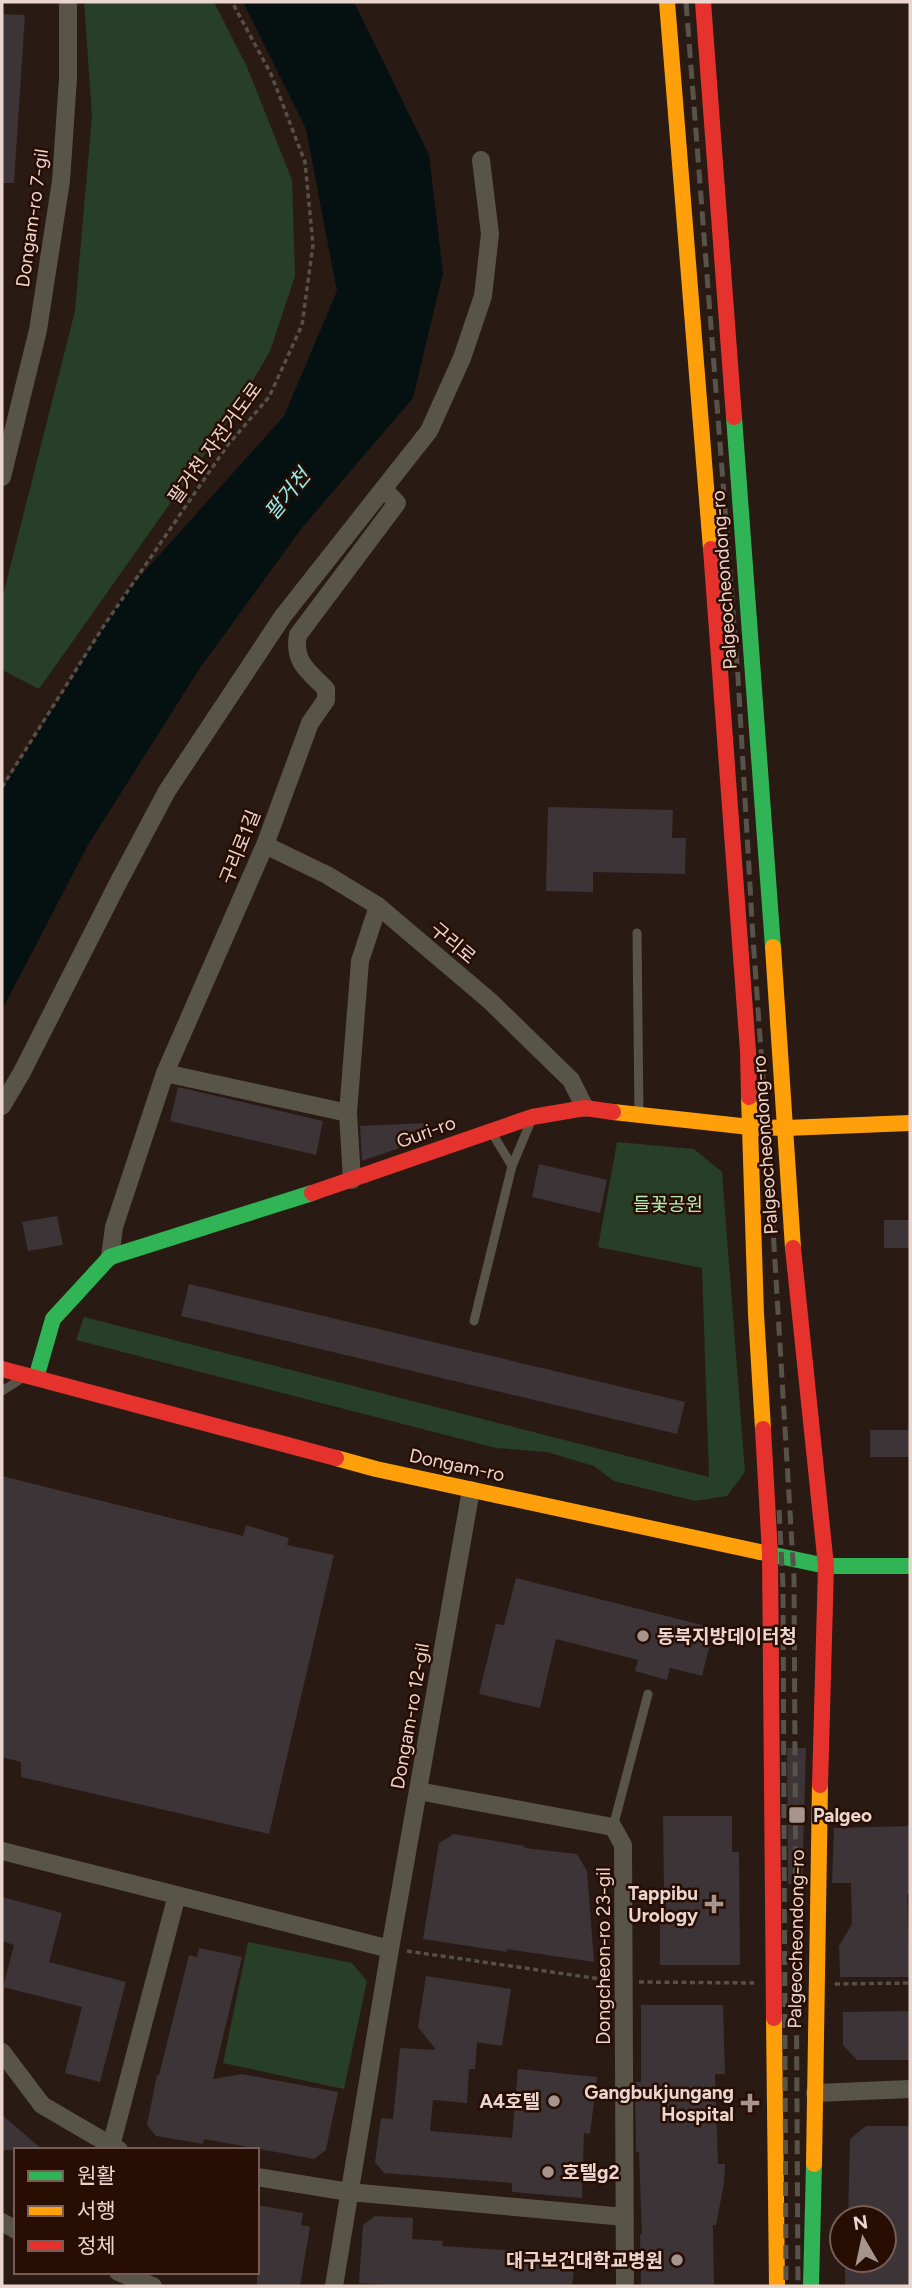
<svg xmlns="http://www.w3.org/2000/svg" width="912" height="2288" font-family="Figtree,'Noto Sans KR',sans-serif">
<rect width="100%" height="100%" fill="#291a14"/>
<!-- green -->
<path fill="#273e27" d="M84,2h130l33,65 45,113 3,96 -25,75 -36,62 -195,276 -37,-19v-71l73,-288 17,-195z
M617,1142l77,7 28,23 23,300 -18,24 -32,5 -81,-20 -20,-15 -47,-14 -51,-4 -420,-108 8,-23 625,160 -7,-209 -104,-21z
M248,1942l104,21 15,18 -23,108 -121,-26z"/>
<!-- water -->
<path fill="#051111" d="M243,2h111l75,153 14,118 -30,125 -112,131 -101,139 -112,177 -86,165v-221l124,-197 158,-176 53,-125 -31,-162z"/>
<!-- building -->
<path fill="#3c3437" d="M2,14l23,1 -11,168h-12z
M548,807l125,3 -1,28h14l-1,36 -92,-2v20l-47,-1z
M178,1087l145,34 -7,34 -146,-34z
M425,1123l6,14 -69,24 -2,-35z
M539,1164l68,16 -7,33 -68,-16z
M57,1216l6,29 -35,6 -6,-29z
M884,1220h26v28h-26z
M189,1284l496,118 -8,32 -496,-118z
M870,1430h40v27h-40z
M2,1476l241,60 3,-11 43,13 -2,7 47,10 -65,279 -248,-57v-15l-19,-5z
M516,1578l198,50 -12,48 -32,-8 -3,12 -32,-9 3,-11 -82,-21 -16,69 -61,-14 17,-70 8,1z
M787,1748h19l-4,136h-14z
M663,1816h69v36h7l1,113h-80v-71h4z
M910,1826v68h-3l3,83h-70l-1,-31 13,-22 -1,-41h-19l2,-55z
M454,1834l71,12 -1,2 53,6 10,17 7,91 -87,-13v3l-84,-13 16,-96z
M2,1897l60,16 -13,49 77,20 -26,100 -35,-9 17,-66 -79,-20 11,-42 -12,-4z
M199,1948l43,9 -29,122 29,-5 96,18 -12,58 -12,9 -110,-20 -1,5 -47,-8 -9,-11 10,-50h2l30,-120 8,2z
M426,1976l85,13 -9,57 -25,-4 -2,27h-6l-2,34 -34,-3 -3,31 82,7 6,-69 79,8 -7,57 -6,-1 -2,65 -70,-6v-9l-128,-10 -9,-11 6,-44 12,1 7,-71 36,2 -18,-23z
M641,2005h82l2,69h-10l3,90h7l-1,19 -8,42h-3l1,61h-73l-1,-52h2l-3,-82h-3l-1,-70h6z
M910,2011v49h-53l-14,-15v-33z
M2,2115l41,35h-41z
M866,2126h44v160h-65v-26h39v-42h-36l2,-79z
M257,2205l46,8 -2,12 9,2 -10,59h-43z
M375,2216l38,2 -1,21 31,2 -1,5 122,8 6,5 4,10 -2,17h-168l-45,-3 4,-58z"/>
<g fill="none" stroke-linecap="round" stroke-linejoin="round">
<!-- path -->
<path stroke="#565047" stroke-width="3.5" stroke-dasharray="5 3.5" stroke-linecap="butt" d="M2,787l101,-160 124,-181 42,-49 33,-72 11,-80 -8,-83 -34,-88 -39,-72
M407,1951l200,29
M639,1982l115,1
M835,1984l75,-1"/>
<!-- lane -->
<path stroke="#585448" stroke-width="9" d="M637,933l2,182
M492,1133l20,33 19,-45
M474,1321l38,-155
M2,1391l19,-12
M613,1827l35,-133"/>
<!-- street -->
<path stroke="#585448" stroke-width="18" d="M2,477l36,-147 23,-149 7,-103v-76
M265,845l62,30 51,31 112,95 81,79 14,28
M165,1073l183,40
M2,1106l20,-34 96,-189 49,-92 116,-175 146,-185 33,-73 21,-62 7,-62 -9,-74
M352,1180l-4,-67 12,-152 18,-55
M110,1257l4,-30 51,-154 100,-228 45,-122 16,-23v-11c-18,-18 -33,-27 -28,-54l99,-132 -13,-14
M418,1791l195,36 10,18 2,441
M2,1851l388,98
M2,2052l40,53 77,45
M815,2093l95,-4
M111,2146l66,-251
M257,2177l92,15 276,25
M2,2222l14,8
M118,2272l35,14
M334,2286l56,-337 81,-459"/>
<!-- fast -->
<path stroke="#30b455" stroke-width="16" d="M734,417l39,530
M36,1378l17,-59 57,-62 202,-64
M760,1552l66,14h84
M811,2286l3,-122"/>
<!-- slow -->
<path stroke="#ff9f0a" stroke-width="16" d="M667,2l44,547
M773,947l20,301
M749,1097l7,217 7,115
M613,1112l137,15 36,1 124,-5
M336,1458l40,11 384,83
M774,2018l3,268
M814,2164l6,-379"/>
<!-- jam -->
<path stroke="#e5322d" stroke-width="16" d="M703,2l31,415
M711,549l37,502 1,46
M312,1193l220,-76 53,-9 28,4
M793,1248l33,318 -6,219
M2,1369l334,89
M763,1429l7,125 4,464"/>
<!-- rail -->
<path stroke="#58534a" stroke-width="5" stroke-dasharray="14 7" stroke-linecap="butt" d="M686,2l52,675 15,261 17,241 24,399 4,708
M779,1510l4,76 3,700"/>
</g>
<!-- markers -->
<g fill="#a6948e" stroke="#280d03" stroke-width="2.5">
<circle cx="643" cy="1636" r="7"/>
<rect x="788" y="1806" width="18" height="18" rx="3.5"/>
<path d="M710.5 1893.5h7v7h7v7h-7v7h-7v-7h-7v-7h7z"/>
<circle cx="554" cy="2101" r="7"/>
<path d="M746.5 2092.5h7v7h7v7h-7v7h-7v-7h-7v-7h7z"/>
<circle cx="548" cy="2172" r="7"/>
<circle cx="677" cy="2260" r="7"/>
</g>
<g text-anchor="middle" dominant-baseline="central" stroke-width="5" stroke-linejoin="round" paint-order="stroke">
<!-- street labels -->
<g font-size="19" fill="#ead6cf" stroke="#280d03">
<text transform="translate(32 218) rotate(-82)">Dongam-ro 7-gil</text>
<text transform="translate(215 443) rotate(-54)">팔거천 자전거도로</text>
<text transform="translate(724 580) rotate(-94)">Palgeocheondong-ro</text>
<text transform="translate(240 847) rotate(-68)">구리로1길</text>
<text transform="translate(453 943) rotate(40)">구리로</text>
<text transform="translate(426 1132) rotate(-20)">Guri-ro</text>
<text transform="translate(765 1145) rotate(-94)">Palgeocheondong-ro</text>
<text transform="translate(457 1465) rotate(12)">Dongam-ro</text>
<text transform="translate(410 1716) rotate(-80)">Dongam-ro 12-gil</text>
<text transform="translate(796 1939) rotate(-89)">Palgeocheondong-ro</text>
<text transform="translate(603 1956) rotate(-90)">Dongcheon-ro 23-gil</text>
</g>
<!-- park labels -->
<g font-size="19" fill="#b2ecb6" stroke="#280d03">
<text x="668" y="1204">들꽃공원</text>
</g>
<!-- poi labels -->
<g font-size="19" font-weight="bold" fill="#ead6cf" stroke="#280d03" text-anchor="end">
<text x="657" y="1636" text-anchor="start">동북지방데이터청</text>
<text x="813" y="1815" text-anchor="start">Palgeo</text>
<text x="698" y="1893">Tappibu<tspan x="698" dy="22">Urology</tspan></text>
<text x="734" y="2092">Gangbukjungang<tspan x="734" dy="22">Hospital</tspan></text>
<text x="540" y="2101">A4호텔</text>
<text x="562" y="2172" text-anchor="start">호텔g2</text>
<text x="663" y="2260">대구보건대학교병원</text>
</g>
<!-- water labels -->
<g font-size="21" font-style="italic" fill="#8ceff1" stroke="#280d03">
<text transform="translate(287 494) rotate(-51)">팔거천</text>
</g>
</g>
<!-- border -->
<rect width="912" height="2288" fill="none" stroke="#ead6cf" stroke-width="7"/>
<!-- legend -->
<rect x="14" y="2148" width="245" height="126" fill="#280d03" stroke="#765d55" stroke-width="2"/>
<rect x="28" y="2171" width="35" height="10" fill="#30b455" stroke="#765d55" stroke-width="2"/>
<text x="77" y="2183" font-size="21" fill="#ead6cf">원활</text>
<rect x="28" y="2206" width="35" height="10" fill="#ff9f0a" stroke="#765d55" stroke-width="2"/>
<text x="77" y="2218" font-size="21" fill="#ead6cf">서행</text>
<rect x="28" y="2241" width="35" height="10" fill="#e5322d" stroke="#765d55" stroke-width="2"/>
<text x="77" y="2253" font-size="21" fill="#ead6cf">정체</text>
<!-- north arrow -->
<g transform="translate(863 2239) rotate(351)"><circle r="33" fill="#280d03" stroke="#765d55" stroke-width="2"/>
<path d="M0-5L12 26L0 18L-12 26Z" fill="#a6948e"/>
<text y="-10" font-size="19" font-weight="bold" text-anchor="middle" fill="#ead6cf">N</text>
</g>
</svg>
